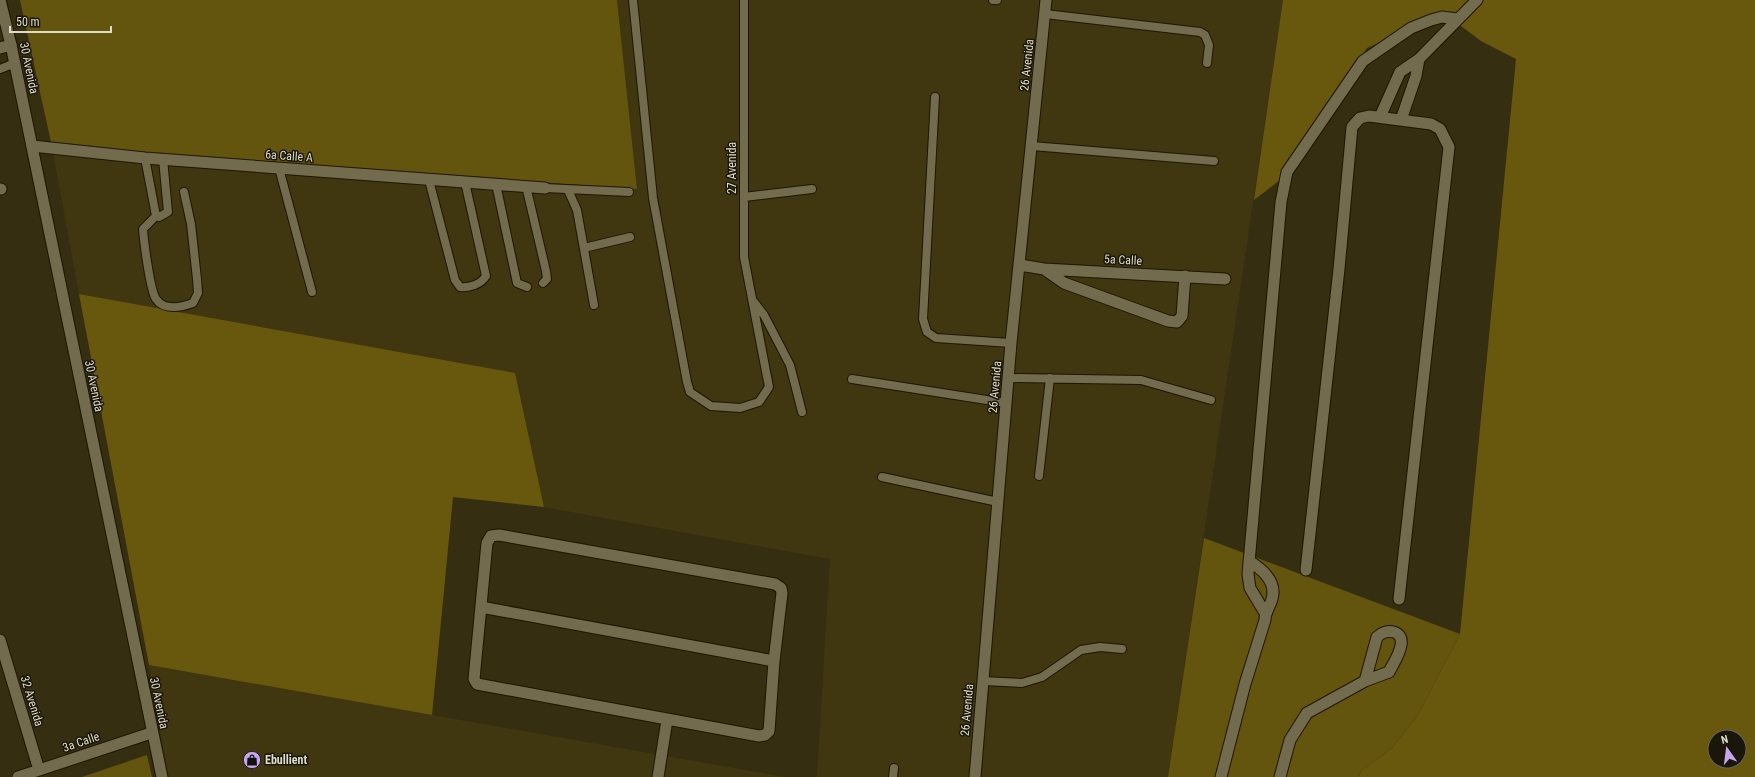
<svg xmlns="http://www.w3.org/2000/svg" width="1755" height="777" font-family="'Roboto Condensed',sans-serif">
<rect width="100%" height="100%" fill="#362e11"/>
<!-- built -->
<path fill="#403711" d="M617,0h666l-115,777h-351l13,-218 -286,-52 -29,-134 -436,-79 -27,-147 585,42z
M149,665l283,50 353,62h-617z"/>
<!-- green -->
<path fill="#63540e" d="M20,0h597l20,189 -585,-42z
M1204,538l256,96 -42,81 -26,33 -31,23 -2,6h-191z
M147,755l5,22h-70z"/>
<!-- forest -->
<path fill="#68580d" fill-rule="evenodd" d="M1283,0h472v777h-396l2,-6 31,-23 26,-33 42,-81 56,-575 -35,-18 -36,-27 -78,34 -33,48 -50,81 -30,23zM1715,737h24v24h-24z
M79,294l436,79 29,134 -91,-10 -21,218 -283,-50z"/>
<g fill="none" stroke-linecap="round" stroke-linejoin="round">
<defs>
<path id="service" d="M633,0l20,198 34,184 3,10 21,14 29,2 19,-6 10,-15 -25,-130v-257
M993,0h4
M1045,14l155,18 5,3 4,10 -2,18
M0,69l15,-6
M935,97l-12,222 4,13 9,6 75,5
M1032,146l182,15
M145,158l11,58
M279,168l33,124
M429,180l26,100 5,7c10,1 21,-3 26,-11l-21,-94
M496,184l21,99 10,4
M526,186l20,85 1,8 -4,4
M545,188l84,4
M568,190l9,20 17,95
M744,197l68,-8
M156,216l-13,13c1,13 7,61 13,70 8,12 26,8 37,4l5,-10 -1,-14 -6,-55 -7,-32
M156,216l3,1 9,-5 -5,-53
M584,248l46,-11
M754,302l10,13 26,50 12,47
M1008,378l133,2 70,20
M852,379l154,24
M1039,476l11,-98
M882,477l116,25
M983,681l39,2 20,-6 39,-27 19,-3 22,2
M893,777l1,-9"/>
<path id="minor" d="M0,48l11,-3
M1380,117l20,-45 19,-13 58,-59
M1401,120l15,-44 3,-17
M32,146l113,12 400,30
M0,189h1
M1020,265l24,4 181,10
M1044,269l20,14 104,38 9,1 5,-6 3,-40
M499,535l276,49 6,4 1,5 -8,68 -5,70 -4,4 -6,1 -282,-52 -3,-5 13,-136 4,-7z
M1306,570l33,-301 13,-142 8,-9 9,-2 62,8 9,5 9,18 -50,452
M481,607l293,54
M1265,613l-15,-25 -2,-14 33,-372 6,-30 76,-111 48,-33 20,-8 11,-3 15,2
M0,640l39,130
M18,777l133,-44
M658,777l9,-57
M975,777l36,-434 35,-343
M1221,777l24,-93 20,-64c0,-8 5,-13 7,-21 5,-17 -10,-30 -23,-38
M1280,777l10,-37 17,-27 58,-32 24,-9c4,-8 11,-18 12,-27 3,-15 -15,-17 -24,-8l-12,44"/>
<path id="tertiary" d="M0,0l11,45 151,732"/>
</defs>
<!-- service casing -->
<use href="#service" stroke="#1d1600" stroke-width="10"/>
<!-- minor casing -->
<use href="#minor" stroke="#1d1600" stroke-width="13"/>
<!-- tertiary casing -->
<use href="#tertiary" stroke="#1d1600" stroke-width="13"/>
<!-- service -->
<use href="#service" stroke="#736b4d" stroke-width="8"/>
<!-- minor -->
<use href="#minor" stroke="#736b4d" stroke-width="11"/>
<!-- tertiary -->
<use href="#tertiary" stroke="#736b4d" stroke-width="11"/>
</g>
<!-- icons -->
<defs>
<symbol id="shop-disc" viewBox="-11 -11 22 22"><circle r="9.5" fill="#c8a6ef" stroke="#1a170a"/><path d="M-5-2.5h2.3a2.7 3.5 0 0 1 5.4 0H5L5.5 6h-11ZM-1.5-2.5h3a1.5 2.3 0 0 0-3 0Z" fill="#111"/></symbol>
</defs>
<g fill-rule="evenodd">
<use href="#shop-disc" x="242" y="750" width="20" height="20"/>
</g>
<g text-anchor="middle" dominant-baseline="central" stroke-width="3" stroke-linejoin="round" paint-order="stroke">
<!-- street labels -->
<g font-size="12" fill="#dfdbca" stroke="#1a170a">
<text transform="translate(1027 65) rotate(-84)">26 Avenida</text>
<text transform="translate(29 68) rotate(78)">30 Avenida</text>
<text transform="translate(289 156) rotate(4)">6a Calle A</text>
<text transform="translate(732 168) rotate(-90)">27 Avenida</text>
<text transform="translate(1123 260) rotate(3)">5a Calle</text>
<text transform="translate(94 386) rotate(78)">30 Avenida</text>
<text transform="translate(995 387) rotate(-85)">26 Avenida</text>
<text transform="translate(32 701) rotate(73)">32 Avenida</text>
<text transform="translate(159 703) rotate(78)">30 Avenida</text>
<text transform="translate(967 710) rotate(-85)">26 Avenida</text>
<text transform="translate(81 742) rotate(-19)">3a Calle</text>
</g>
<!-- poi labels -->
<g font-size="12" font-weight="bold" fill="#dfdbca" stroke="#1a170a" text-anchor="start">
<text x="265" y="760">Ebullient</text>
</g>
</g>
<!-- north arrow -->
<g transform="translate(1727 749) rotate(346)"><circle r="19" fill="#1a170a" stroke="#696557"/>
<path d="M0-3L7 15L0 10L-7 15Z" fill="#c8a6ef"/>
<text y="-6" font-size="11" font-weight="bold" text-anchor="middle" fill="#dfdbca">N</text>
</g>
<!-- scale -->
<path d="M10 26v6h101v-6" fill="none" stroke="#dfdbca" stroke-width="2"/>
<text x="16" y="26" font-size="12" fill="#dfdbca" stroke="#1a170a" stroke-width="3" paint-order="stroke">50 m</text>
</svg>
